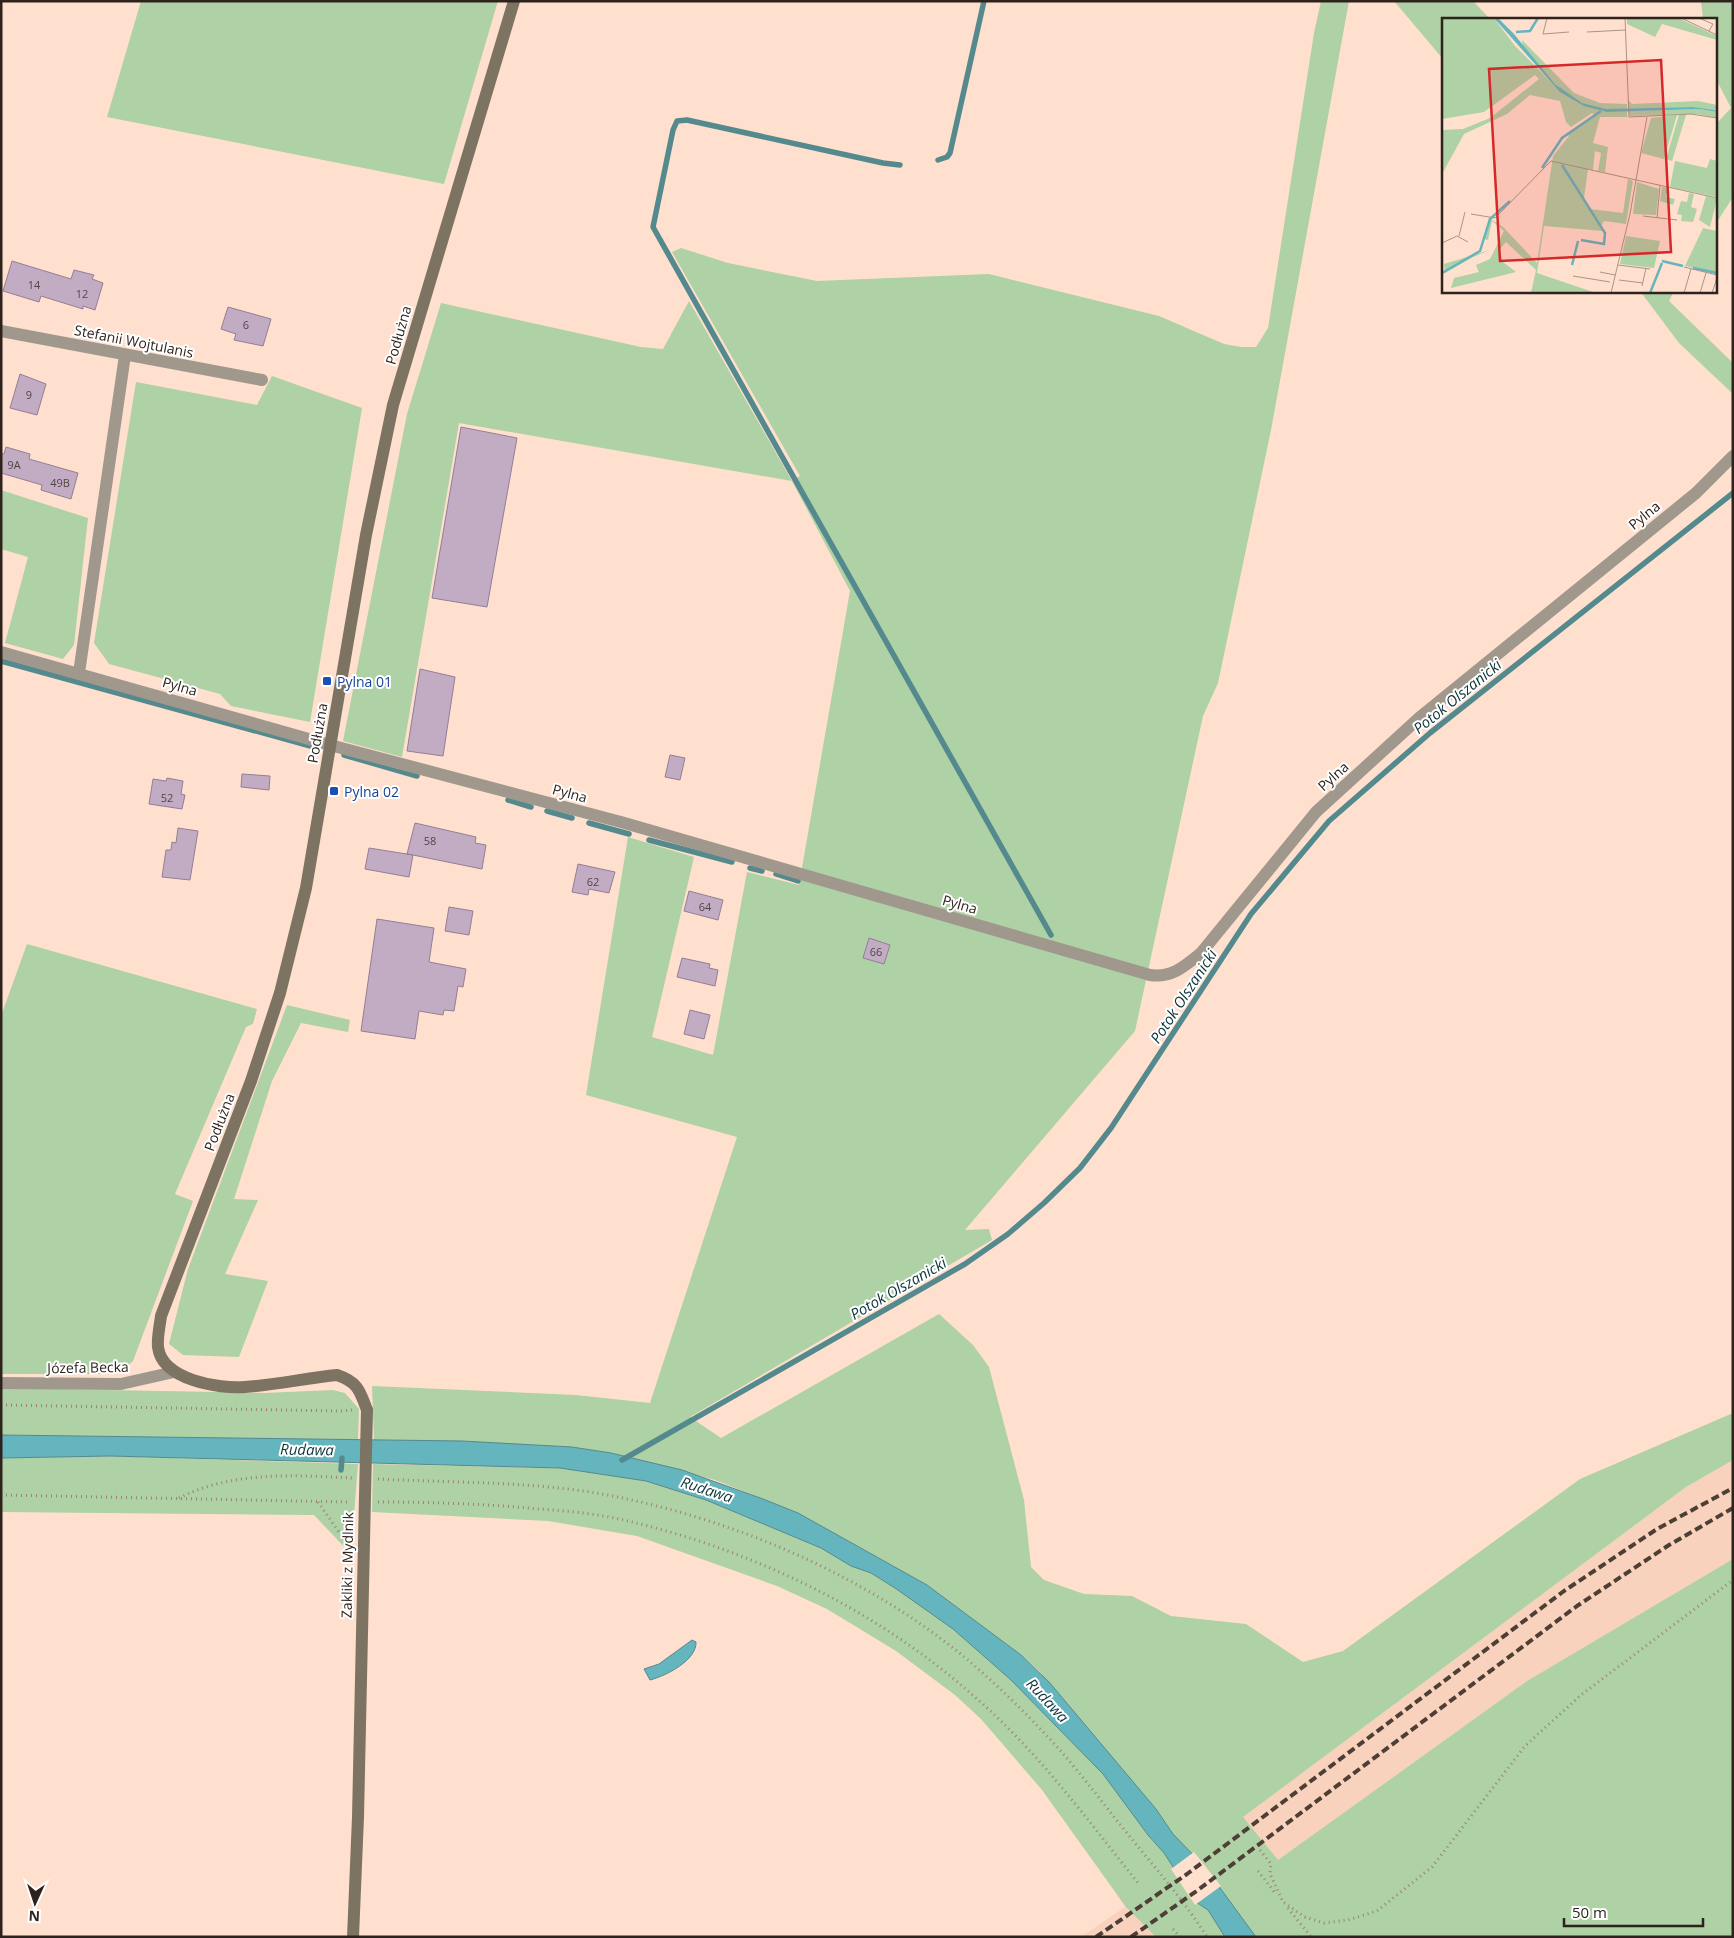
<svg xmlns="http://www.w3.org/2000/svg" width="1734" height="1938" font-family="'Open Sans',sans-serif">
<rect width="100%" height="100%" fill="#ffe0ce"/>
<!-- built -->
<path fill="#f8d2bc" d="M1733,1460v99l-206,122 -249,179 -114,77h-83l44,-30 -9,-13 127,-77 443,-330z"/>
<!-- green -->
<path fill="#aed1a5" d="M141,1h357l-54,183 -337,-67z
M1321,1h28l-78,429 -53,253 -15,33 -68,315 -170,199 24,-1 3,11 -302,177 31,21 218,-124 34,31 16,22 35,133 7,67 13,13 40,14 48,2 39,20 75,8 57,38 40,-11 237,-172 153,-66v47l-47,27 -443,330 35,43 249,-179 206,-122v378h-477l-52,-71 -31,-32 -17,-25 -117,-138 -18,-16 -94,-70 -129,-72 -83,-33 -104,-27 -39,-6 -198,-7 -2,-54 204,9 74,8 87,-266 -151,-42 42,-258 66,20 -42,180 61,18 34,-183 52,13 51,-294 -58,-110 -339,-59 6,1 -57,334 -59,-16 64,-327 34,-111 200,44 22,2 26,-48 103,180 8,-5 -128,-224 9,-4 47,15 89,18 172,-7 170,42 65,28 17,3h15l12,-19 46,-295z
M1394,1h79l17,18h-47v40z
M1701,1h32v196l-18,28v-100l16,-17 -16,-31v-58h-12z
M1640,291h34l-5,10 64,62v31l-54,-51z
M272,376l90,32 -52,314 -79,-16 -11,-12 -111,-30 -15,-21 42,-261 121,23z
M1,490l87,28 -14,127 -11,14 -58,-16 23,-86 -27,-8z
M27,944l230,65 -4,15 -7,3 -71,167 18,7 -60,160 -7,6h-20l-5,7h-100v-358z
M287,1005l63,15 -2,12 -47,-9 -29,58 -38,118 24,1 -33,74 43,7 -29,76 -56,-2 -14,-11 19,-75z
M1,1388l263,5 69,-3 12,3 14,16 -1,31 -357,-5z
M110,1456l248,8 -7,90 -37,-39 -313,-3v-54z
M373,1464l187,4 86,13 60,19 115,48 30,18 20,7 24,15 58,41 58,51 73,74 19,20 45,61 16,18 32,49 12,8 17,27h-69l-30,-30 -84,-117 -61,-71 -26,-24 -59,-44 -69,-42 -50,-23 -140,-50 -89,-15 -176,-9z"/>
<!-- water -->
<path fill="#65b5be" stroke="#54898d" d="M1,1435l461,6 110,6 39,6 71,17 81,29 35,14 129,72 94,70 28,27 107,127 17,25 31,32 52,71h-31l-17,-27 -12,-8 -32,-49 -16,-18 -45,-61 -92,-94 -58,-51 -58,-41 -24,-15 -20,-7 -30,-18 -115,-48 -60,-19 -86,-13 -450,-12 -109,2z
M692,1640l4,2c1,18 -30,34 -46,38l-6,-11 15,-5z"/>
<!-- pier -->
<path fill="#ffe0ce" d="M1194,1852l27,34 -26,19 -24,-36z"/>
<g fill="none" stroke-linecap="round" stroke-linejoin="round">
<!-- stream -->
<path stroke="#54898d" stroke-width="5.5" d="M938,160l9,-3 3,-4 34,-152
M900,165l-17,-2 -196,-43 -10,1 -4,9 -20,97 398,708
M1,661l313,86
M344,755l73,21
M508,800l23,7
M547,811l25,7
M589,823l40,11
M649,840l83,22
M750,868l12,3
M776,874l22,7
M622,1460l343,-196 43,-30 36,-31 36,-35 31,-40 140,-214 78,-93 101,-88 303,-240
M341,1470l1,-12"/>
</g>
<!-- building -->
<path fill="#c2acc4" stroke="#937e95" d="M12,261l59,18 3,-9 20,5 -2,4 11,4 -8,27 -12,-4v3l-42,-13 -2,6 -36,-11z
M228,307l43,12 -8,27 -29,-6 2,-6 -15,-5z
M20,374l26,10 -9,31 -27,-7z
M461,427l56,11 -30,169 -55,-9z
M6,447l24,7 -1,5 49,14 -7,26 -30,-9 1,-5 -41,-12v-19h3z
M420,669l35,8 -12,79 -36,-5z
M670,755l15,3 -5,22 -15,-3z
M242,774l28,2 -1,14 -28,-3z
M167,778l16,3 -2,13 4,1 -3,14 -33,-5 4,-25 13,2z
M415,823l61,14 -1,6 11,2 -4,24 -69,-14 -4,22 -44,-8 4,-21 44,7 -6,-1z
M178,828l20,3 -8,49 -28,-3 4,-27h5l1,-8 4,1z
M578,864l37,8 -6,21 -20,-4 -1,6 -16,-3z
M689,891l34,9 -5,20 -34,-9z
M449,907l24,4 -4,24 -24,-4z
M377,919l57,9 -5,34 37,7 -3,18 -5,-1 -4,25 -10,-1 -1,5 -24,-4 -4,28 -54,-8z
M869,938l21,7 -6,19 -21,-6z
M682,958l28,6 -1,4 9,2 -3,16 -38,-9z
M690,1010l20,5 -6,24 -20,-5z"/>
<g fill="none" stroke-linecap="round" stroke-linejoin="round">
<!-- path -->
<path stroke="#988376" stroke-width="3" stroke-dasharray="1 4" stroke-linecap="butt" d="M1,1405l340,6 11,-1
M378,1479c80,4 162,2 240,18 121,25 242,77 339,154 32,26 63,56 91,86 30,32 55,67 83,101 26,32 54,64 76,99
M1,1495l349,7
M179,1498c53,-27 116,-23 173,-20
M318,1502l30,43
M378,1502c55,0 108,2 161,7 30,2 61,5 89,12 127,30 251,90 348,177 62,54 111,121 162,185
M1260,1850l11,14 -1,10 13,28 22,15 19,6 24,-3 29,-9 55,-44 93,-121 56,-51 152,-115
M1258,1871l18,23
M1288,1908l23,29
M1173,1929l7,8"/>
<!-- street -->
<path stroke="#a0988d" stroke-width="12" d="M1,331l261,49
M1,652l329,93 291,77 529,153c22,3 35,-9 51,-22l115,-141 103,-94 277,-225 37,-37
M79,673l46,-318
M1,1383l120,1 53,-12"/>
<!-- secondary -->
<path stroke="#7d7362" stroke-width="12" d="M367,1410c-7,-19 -9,-28 -30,-35 -30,3 -61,10 -92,12 -26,2 -83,-7 -87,-40 -1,-10 2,-22 3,-31l90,-235 29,-88 26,-105 60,-353 27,-130 121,-404
M353,1937l5,-120 7,-321"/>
<!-- rail -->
<path stroke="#4d3f36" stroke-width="4" stroke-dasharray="8 4" stroke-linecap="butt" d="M1096,1937l91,-63 377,-283 93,-62 76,-41
M1131,1937l67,-47 379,-284 92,-61 64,-37"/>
<!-- secondary-bridge -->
<path stroke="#7d7362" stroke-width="12" d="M365,1496l2,-86"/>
</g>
<!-- markers -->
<g fill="#1a4fb4" stroke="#fff" stroke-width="2">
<rect x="322" y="676" width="10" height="10" rx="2.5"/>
<rect x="329" y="786" width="10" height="10" rx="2.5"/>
</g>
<g text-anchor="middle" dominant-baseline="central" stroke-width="4" stroke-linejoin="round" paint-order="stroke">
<!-- number labels -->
<g font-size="11" fill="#534546">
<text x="34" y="284">14</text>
<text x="82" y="293">12</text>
<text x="246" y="324">6</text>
<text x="29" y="394">9</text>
<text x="14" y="464">9A</text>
<text x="60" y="482">49B</text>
<text x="167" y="797">52</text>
<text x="430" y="840">58</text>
<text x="593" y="881">62</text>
<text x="705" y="906">64</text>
<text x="876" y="951">66</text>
</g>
<!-- street labels -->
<g font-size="14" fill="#2e231c" stroke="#fff">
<text transform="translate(398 335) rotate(-74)">Podłużna</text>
<text transform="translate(134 341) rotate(11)">Stefanii Wojtulanis</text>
<text transform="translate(1644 515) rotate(-39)">Pylna</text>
<text transform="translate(180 686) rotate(16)">Pylna</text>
<text transform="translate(317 733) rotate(-80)">Podłużna</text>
<text transform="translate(1333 776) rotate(-42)">Pylna</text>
<text transform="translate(570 793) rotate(15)">Pylna</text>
<text transform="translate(960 904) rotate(16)">Pylna</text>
<text transform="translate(219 1122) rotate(-69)">Podłużna</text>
<text transform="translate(88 1367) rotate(-1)">Józefa Becka</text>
<text transform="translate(347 1565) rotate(-89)">Zakliki z Mydlnik</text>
</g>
<!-- transit labels -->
<g font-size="14" fill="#164399" stroke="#fff" text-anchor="start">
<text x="337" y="681">Pylna 01</text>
<text x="344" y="791">Pylna 02</text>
</g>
<!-- water labels -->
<g font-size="15" font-style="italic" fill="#0c3539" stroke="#fff">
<text transform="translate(1457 696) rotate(-39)">Potok Olszanicki</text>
<text transform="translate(1183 996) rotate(-57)">Potok Olszanicki</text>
<text transform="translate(898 1288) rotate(-30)">Potok Olszanicki</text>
<text transform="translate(307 1449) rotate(1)">Rudawa</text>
<text transform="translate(707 1489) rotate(18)">Rudawa</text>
<text transform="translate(1048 1700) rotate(47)">Rudawa</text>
</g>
</g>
<!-- overview -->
<g transform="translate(1442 18)">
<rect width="275" height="275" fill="#ffe0ce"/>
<path d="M0,0h52l21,28 47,47 41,18h24v6h-27l-7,26 15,4 -3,25 -7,-1 3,-18 -6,-2 -2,19 -5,-1 -4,29 6,11 33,4 5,-34 5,2 -7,43 -22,-3 -3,5 -11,-17 13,22 -59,-5 -7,47 59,20h-65l5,-23 -30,-28 -7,8 4,12 13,10 -65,16 3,-10 25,-6 -3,-7 14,-6 14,-28 -12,-10 -4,19 -4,-1 5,-21 14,9 34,36 16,-107 16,-20 -2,-2 28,-19 -3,-2 -21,14 -5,-5 -6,-21 -30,-6 -23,19 -43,20 -22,40v-44l21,-1 27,-11 49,-39 -4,-4 -51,37 -42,7zM185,0h51l39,18v4l-55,-16 -7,13 -28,-13zM80,22l52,53 26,10 27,1v5h-27l-26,-10 -21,-17 -30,-35zM186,82l4,4 66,-3 19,4v6l-24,-4 -65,2zM257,91l18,3v6l-20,-4 -67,2 -2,-5zM235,97l-13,44 -23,-6 10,-35zM237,97h7l-14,46 -6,-2zM268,141l7,2v36l-47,-10 5,-26 32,7zM195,164l22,7 -3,26 -23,-1zM220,169l6,1 -2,9 9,2 -2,6 -13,-4zM247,175l5,1 -3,13 6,2 -4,13 -12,-1 1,-6 -5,-1 4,-13 6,1zM264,178l11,3 -7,28 -11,-7zM261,210l14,3v42l-32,-7zM184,218l34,5 -6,27 -34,-4zM48,232l-17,7 -28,16 -1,-9z" fill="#aed1a5"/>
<path d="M52,0h4l16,16 41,50 27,19 24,6 87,-2 21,3 3,2 -18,-3 -92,3 -23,-6 -24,-14z" fill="#65b5be"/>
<path fill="none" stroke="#65b5be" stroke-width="2.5" d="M74,14l14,-1 8,-13M120,147l43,68 -1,11 -23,-4M100,150l20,-30 39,-27M220,243l21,5M130,247l6,-24M251,250l24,5M0,255l38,-22 10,-32 20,-18M208,275l12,-30"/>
<path fill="none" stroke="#ab9487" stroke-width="1" d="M105,0l-4,16 26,-2M151,0h27M183,0l4,99 62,-3 26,4M239,0l36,17M257,0l14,6 -4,7M145,14l38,-2M29,196l24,4 56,-57 166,37M201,198l34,4M215,200l3,-32M17,218l6,-24M0,225l15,-7 11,6M176,247l32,4M242,249l33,8M158,254l15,3M131,258l37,6M177,262l24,3M200,268l4,-18M169,275l19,-79 17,-97M242,275l7,-24M258,275l6,-20M270,275l5,-15"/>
<path fill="#d62828" fill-opacity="0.15" stroke="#d62828" stroke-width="2.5" d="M219,42l10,192 -171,9 -11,-192z"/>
<rect width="275" height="275" fill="none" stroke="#2e231c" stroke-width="2.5"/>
</g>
<!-- border -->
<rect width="1734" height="1938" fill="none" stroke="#2e231c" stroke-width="5"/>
<!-- north arrow -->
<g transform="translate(35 1903) rotate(183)" stroke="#ffffff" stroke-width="4" paint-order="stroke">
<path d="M0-4L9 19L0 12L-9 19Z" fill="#2e231c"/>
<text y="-8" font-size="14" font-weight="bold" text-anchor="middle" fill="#2e231c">N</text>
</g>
<!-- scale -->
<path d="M1564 1918v8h139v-8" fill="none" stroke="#2e231c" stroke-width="2.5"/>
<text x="1572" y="1918" font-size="15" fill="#2e231c" stroke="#ffffff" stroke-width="4" paint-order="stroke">50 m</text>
</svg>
